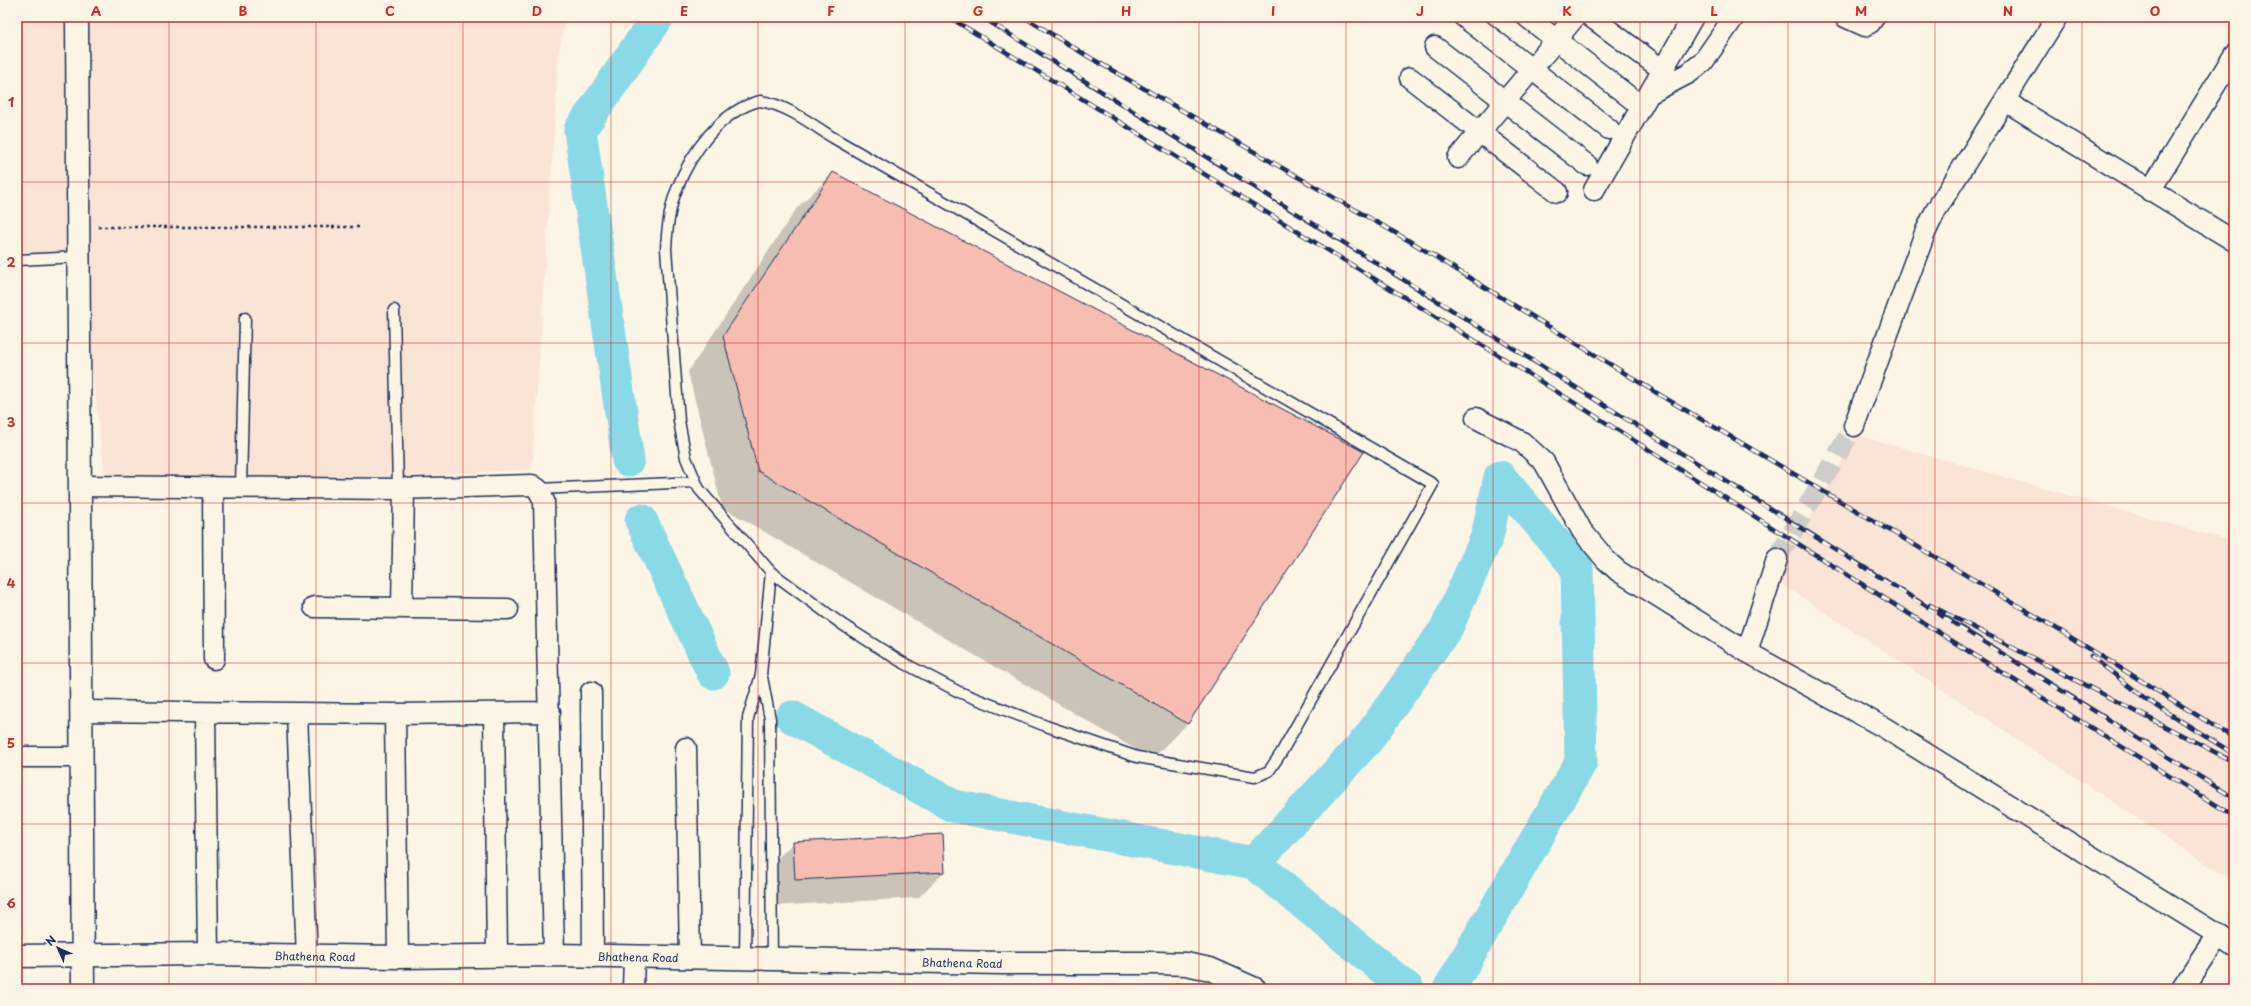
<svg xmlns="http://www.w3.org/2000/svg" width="2251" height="1006" font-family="'Playpen Sans',sans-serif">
<rect width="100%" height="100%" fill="#fcf5e5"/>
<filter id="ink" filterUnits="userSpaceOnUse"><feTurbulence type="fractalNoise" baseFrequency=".025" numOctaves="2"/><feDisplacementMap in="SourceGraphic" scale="8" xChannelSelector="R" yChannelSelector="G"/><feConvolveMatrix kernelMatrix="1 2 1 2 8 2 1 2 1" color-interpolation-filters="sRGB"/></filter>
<g filter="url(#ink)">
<!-- built -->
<path fill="#fae4d6" d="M17,17h549l-7,34 -27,418 -425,26 -27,-232h-63z
M1857,435l377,107v340l-460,-303z"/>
<!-- shadow -->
<path fill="#0003" d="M833,173l354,551 -35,35 -430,-252 -34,-135 109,-164z
M793,843l151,29 -26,26 -149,8 -2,-37z"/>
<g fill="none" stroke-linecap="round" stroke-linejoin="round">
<!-- river -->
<path stroke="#8ad9e7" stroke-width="33" d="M628,460l-48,-330 78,-113
M641,520l72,153
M792,717l161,89 301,57 114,-124 79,-112 40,-90 13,-60 77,91 4,194 -132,227
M1254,863l154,126"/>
</g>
<!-- building -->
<path fill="#f7bdb2" stroke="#1b2f5e" d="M833,172l531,280 -176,272 -430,-253 -35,-135z
M943,834l2,38 -150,8 -2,-38z"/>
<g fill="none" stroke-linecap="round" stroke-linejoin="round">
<!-- street-tunnel -->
<path stroke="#cfcdca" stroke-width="20" stroke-dasharray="20 10" stroke-linecap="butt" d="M1777,559l77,-133"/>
<defs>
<path id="lane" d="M760,101c27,4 50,22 72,36l601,347 -152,269 -12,18 -14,6 -118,-20 -91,-31 -87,-34 -59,-31 -57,-36 -72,-53 -72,-83 -13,-31 -7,-37 -13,-172c1,-20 3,-41 11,-60 13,-35 44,-79 83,-88z
M17,260l63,-3
M394,310l4,179
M241,487l4,-169
M538,489l158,-7
M762,677l8,42 2,240
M745,959l3,-241 13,-43 10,-103"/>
<path id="street" d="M1464,17l145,112
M1527,17l114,89
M1591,17l72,53
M1845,17l20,9 5,-3 4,-6
M1435,47l152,118
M1410,78l147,114
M1649,94l40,-21 14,-11 31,-45
M2005,101l229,140
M1458,158l117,-141
M1594,190l99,-173
M2150,191l84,-136
M1476,418l46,24 22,20 38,69 24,29 12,11 129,81 138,76 333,207
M1854,426l71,-193 11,-23 121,-193
M80,486l318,3 134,-4 6,4 6,12 10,454
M213,487l1,172
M314,607l194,2
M402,608l2,-120
M1747,652l30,-93
M591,692l2,265
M81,711l314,3 155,-2
M205,713l3,241
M494,713l3,242
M297,714l10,243
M395,714l3,243
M686,748l4,210
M17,757h64
M633,989l1,-32"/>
<g id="secondary">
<path d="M77,17l6,972"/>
<path id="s1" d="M17,956l191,-2 190,3 156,-2 448,8h156l28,1 24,5 45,20"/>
<path d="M2182,989l36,-54 16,11"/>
</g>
</defs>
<!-- lane casing -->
<use href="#lane" stroke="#1b2f5e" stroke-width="13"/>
<!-- street casing -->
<use href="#street" stroke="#1b2f5e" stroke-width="23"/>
<!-- secondary casing -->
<use href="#secondary" stroke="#1b2f5e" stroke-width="25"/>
<!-- path -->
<path stroke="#1b2f5e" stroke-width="2.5" stroke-dasharray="3 3" stroke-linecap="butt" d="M98,227h262"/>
<!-- lane -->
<use href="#lane" stroke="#fcf5e5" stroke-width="10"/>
<!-- street -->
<use href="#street" stroke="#fcf5e5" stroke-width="20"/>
<!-- secondary -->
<use href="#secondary" stroke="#fcf5e5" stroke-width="22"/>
<defs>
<path id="rail" d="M949,17l567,349 506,319 212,131
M982,17c419,258 833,523 1252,781
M1024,17l65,40 324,186 252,155 389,229 180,111
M1930,605l304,157
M2091,656l55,43 88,55"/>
</defs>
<!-- rail casing -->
<use href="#rail" stroke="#1b2f5e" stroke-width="4.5"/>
<!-- rail -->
<use href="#rail" stroke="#fcf5e5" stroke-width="3" stroke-dasharray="9" stroke-linecap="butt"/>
</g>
</g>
<!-- grid -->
<path fill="none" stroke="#d62828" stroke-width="1" stroke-opacity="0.55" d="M169,17v972M316,17v972M463,17v972M611,17v972M758,17v972M905,17v972M1052,17v972M1199,17v972M1346,17v972M1493,17v972M1640,17v972M1788,17v972M1935,17v972M2082,17v972M17,182h2217M17,343h2217M17,503h2217M17,663h2217M17,824h2217"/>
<g text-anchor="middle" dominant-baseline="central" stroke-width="3" stroke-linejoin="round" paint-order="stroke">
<!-- street labels -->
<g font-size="11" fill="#1b2f5e" stroke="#fcf5e5">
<text stroke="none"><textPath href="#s1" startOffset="298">Bhathena Road</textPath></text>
<text stroke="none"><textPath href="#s1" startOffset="621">Bhathena Road</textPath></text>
<text stroke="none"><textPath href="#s1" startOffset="945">Bhathena Road</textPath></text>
</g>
</g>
<!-- margin -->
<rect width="2251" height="1006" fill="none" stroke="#fcf5e5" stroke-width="44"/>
<!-- north arrow -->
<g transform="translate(58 948) rotate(315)" stroke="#fcf5e5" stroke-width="3" paint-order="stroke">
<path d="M0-3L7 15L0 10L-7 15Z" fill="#1b2f5e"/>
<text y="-6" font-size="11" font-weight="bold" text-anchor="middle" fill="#1b2f5e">N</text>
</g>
<rect x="22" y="22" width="2207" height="962" fill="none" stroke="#d62828" stroke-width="1.5"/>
<g font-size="13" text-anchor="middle" font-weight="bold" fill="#d62828">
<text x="96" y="16">A</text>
<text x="243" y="16">B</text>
<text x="390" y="16">C</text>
<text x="537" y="16">D</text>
<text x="684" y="16">E</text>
<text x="831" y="16">F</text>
<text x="978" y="16">G</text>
<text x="1126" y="16">H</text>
<text x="1273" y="16">I</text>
<text x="1420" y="16">J</text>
<text x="1567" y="16">K</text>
<text x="1714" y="16">L</text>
<text x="1861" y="16">M</text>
<text x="2008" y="16">N</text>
<text x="2155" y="16">O</text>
<text x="11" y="107">1</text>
<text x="11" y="267">2</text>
<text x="11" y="427">3</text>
<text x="11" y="588">4</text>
<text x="11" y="748">5</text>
<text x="11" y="908">6</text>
</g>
</svg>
